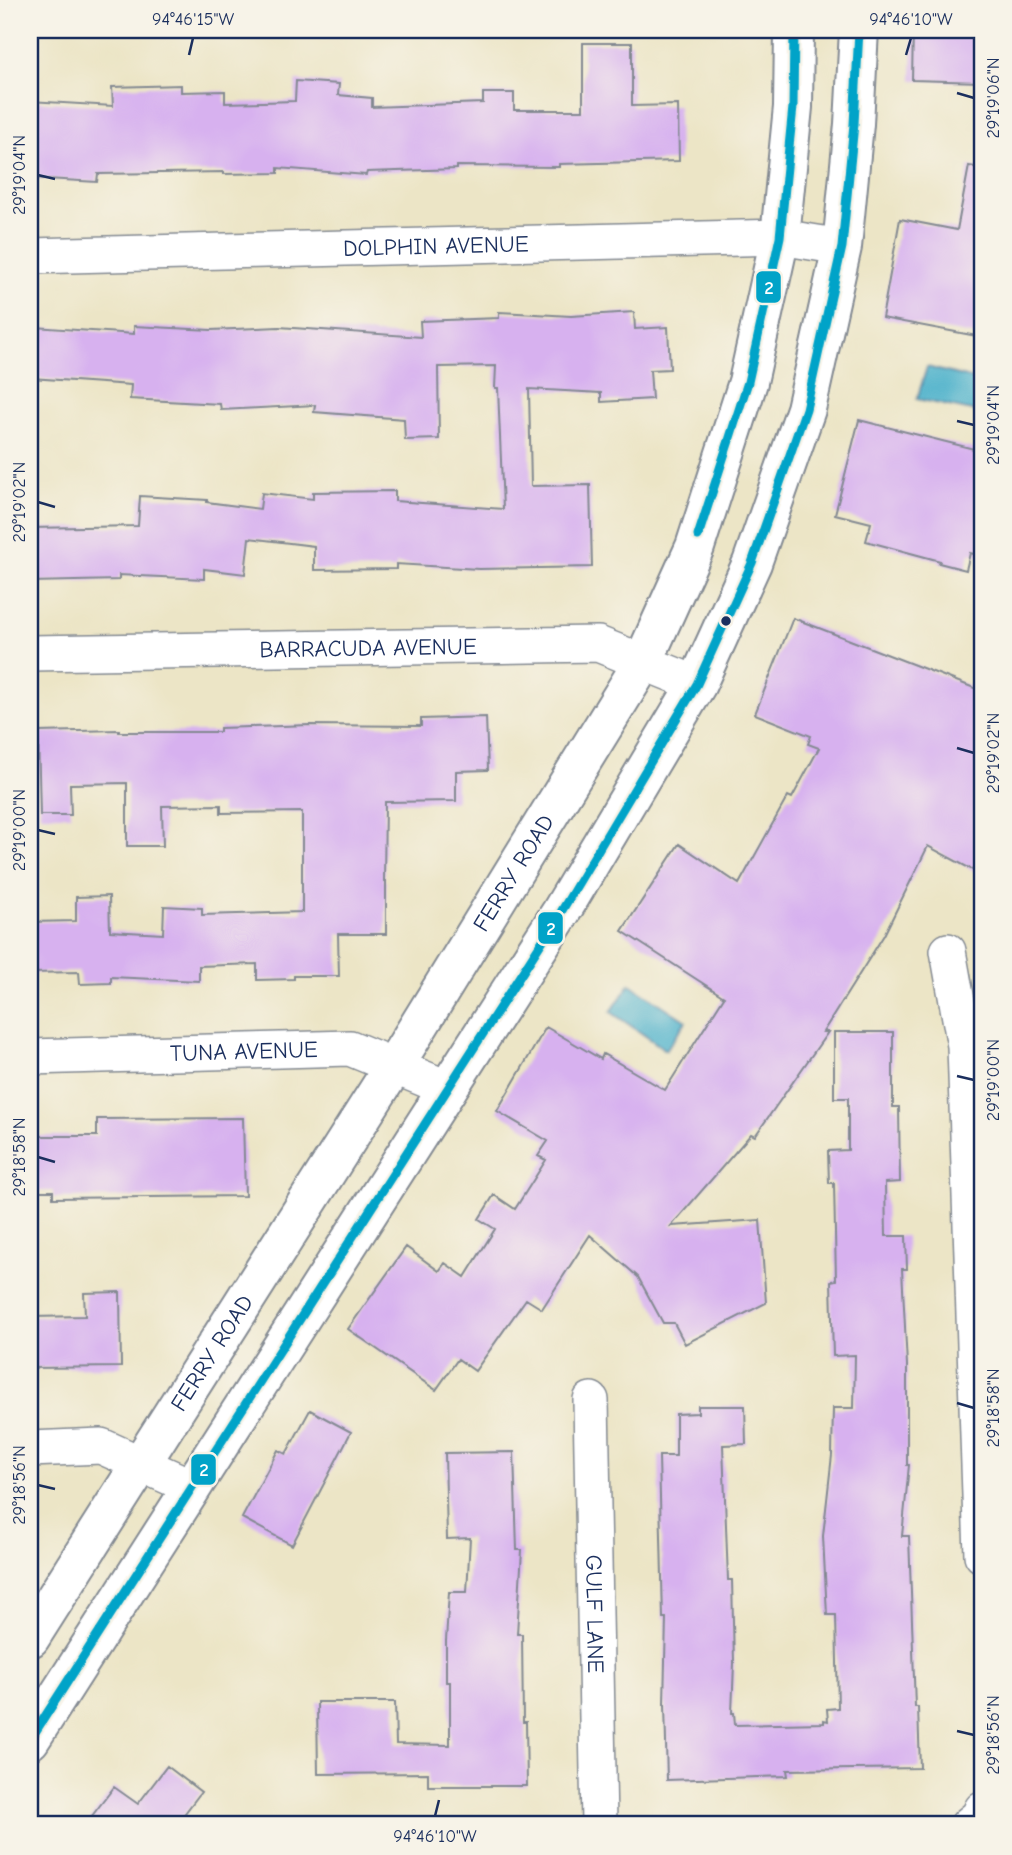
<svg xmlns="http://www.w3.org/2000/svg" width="1012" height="1855" font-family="'Comic Neue',sans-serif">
<rect width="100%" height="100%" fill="#f7f3e8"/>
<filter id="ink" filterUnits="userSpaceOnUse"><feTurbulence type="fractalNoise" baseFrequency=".0143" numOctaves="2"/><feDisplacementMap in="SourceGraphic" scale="14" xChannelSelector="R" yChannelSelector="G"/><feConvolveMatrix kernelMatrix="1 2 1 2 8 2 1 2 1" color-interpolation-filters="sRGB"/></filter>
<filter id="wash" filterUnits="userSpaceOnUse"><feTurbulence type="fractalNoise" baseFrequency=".00686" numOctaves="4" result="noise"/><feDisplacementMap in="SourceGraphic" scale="28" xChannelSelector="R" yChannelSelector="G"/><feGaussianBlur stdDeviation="1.57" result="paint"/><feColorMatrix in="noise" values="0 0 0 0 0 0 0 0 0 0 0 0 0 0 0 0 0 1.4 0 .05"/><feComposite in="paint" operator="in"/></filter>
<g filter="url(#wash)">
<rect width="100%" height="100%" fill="#ece5c6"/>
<!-- water -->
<path fill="#4cb1cb" stroke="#347094" stroke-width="2" d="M927,367l55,14 -1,32 -64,-14z
M630,984l56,37 -20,29 -55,-38z"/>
<g id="blocks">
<!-- building -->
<path fill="#d7b1ef" d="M913,30h69v52l-70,-2z
M583,43h49v63l46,-1 1,56 -120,3v3l-102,-1v3l-90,3 -1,3 -88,-7v5l-54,1v-2l-126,2 -1,8 -67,-4v-77l83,5 -1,-19 69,-2v7l44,-1v12l70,-2 1,-20 43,3 -1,11 34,3v9l111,-4v-10h31v17h69z
M969,166l13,2v169l-100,-19 18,-99 57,11z
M499,312l72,4 63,-4 1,17 33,-2 2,42 -20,1 2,29 -51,3v-9l-72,-4 2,97 59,-1 2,82 -113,2 -83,-5v5l-82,1v-24l-65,-8 -4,36 -41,-5v10l-85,-4v5l-89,2v-54l108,-2 2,-30 67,4v2l53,7 2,-16 51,6v-7l82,-1v10l108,8 -5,-121h-3l1,-22 -58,1 1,72 -34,1 -1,-21 -90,-7 1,-7 -94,5 -1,-6 -90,-5 1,-14 -100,-7 4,-51 99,7v-8l77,4 68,-3 142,10 -1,-16 79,-3z
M859,420l123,31v105l-12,-3 -4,17 -27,-7 1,-2 -74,-20 5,-18 -36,-9z
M793,618l189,73v184l-54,-29 -44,89 -61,97h5l-73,104 -4,-2 -80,92 89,-6 6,83 -81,41 -11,-21h-11l-25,-46 -48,-42 -48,74 -16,-10 -51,72 -17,-12 -22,31 -88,-61 58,-82 33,24 6,-8 20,14 30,-48 -16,-10 15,-24 21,14 31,-49 -8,-4 10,-15 -51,-30 49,-84 55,32 2,-5 62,36 59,-93 -102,-66 57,-87 60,40 49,-88 4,2 27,-50 -11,-4 3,-8 -56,-22z
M486,717l2,53 -32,1v30l-71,1 -1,79h2v53h-48l1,42h-45v3l-37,1v-16l-58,2v15l-88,-4v6l-31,1 -1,-12 -49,1v-51l46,-1v-24l33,-1 1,35 53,3 1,-28 38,2v7l100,-3v-100l-81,1v-8l-59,1 1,40h-36v-63l-57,1 1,31h-31l-2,-83 81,-2v2h101v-4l90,-3 111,1v-7z
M834,1032h59v75h6l1,75 -15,1 1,53h20l1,33h-5l5,96v100h2l-7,71h7l6,171h3l2,61 -133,2 1,6 -121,4 -2,-76h-1l2,-86h-3l-4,-162h17v-42l22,-1v-7h47l1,38 -23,1 5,135h4l2,83 -2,50h2l1,12 89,-2v-3l4,1 -1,-12 11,-1 -2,-93h-9l-4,-79 9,-81 1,-47h21l1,-53 -22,1 -2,-75 5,-1 -2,-97h-5l-1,-32 20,-1v-52h-14z
M243,1118l2,78 -192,2v-7h-23v-55h67v-17z
M120,1292l1,75 -91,1v-51l55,-1 -1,-23z
M310,1410l41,22 -59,113 -50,-27 36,-68 8,4z
M514,1452l3,98h5l-5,84h5l1,88h3l1,64h-99v-13l-110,1 -1,-72h78l1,42 54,1v-63h-4v-41l3,-49h18l3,-54 -23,1 -2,-86z
M167,1766l34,26 -25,33h-91l29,-38 24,17z"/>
</g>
</g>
<g filter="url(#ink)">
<use href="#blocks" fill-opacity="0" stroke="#848a92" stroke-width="2"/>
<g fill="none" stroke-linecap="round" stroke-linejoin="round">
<defs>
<g id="minor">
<path id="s1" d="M30,256l750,-19 62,10"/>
<path id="s2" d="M30,653l568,-9 99,40"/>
<path d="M948,951l17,95 17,509"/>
<path id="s3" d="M30,1057l320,-9 99,41"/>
<path id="s4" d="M591,1400l8,425"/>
<path d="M30,1449l71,-3 91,41"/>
<path d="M968,1825l11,-9 3,-7"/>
</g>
<g id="major">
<path id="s5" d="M30,1638l364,-572 249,-404 52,-115 53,-165 32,-145 13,-130 1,-77"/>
<path d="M30,1740l531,-828 136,-228 55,-121 54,-154 36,-162 12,-123 5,-94"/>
</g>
</defs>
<!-- minor casing -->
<use href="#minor" stroke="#848a92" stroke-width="38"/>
<!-- major casing -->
<use href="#major" stroke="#848a92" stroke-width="42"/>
<!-- minor -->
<use href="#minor" stroke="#fff" stroke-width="35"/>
<!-- major -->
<use href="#major" stroke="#fff" stroke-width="38"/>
<defs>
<path id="bus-1" d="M698,536l50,-154 32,-145 13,-130 1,-77
M30,1740l531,-828 136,-228 55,-121 54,-154 36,-162 12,-123 5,-94"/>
</defs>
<!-- bus-1 casing -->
<use href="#bus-1" stroke="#f7f3e8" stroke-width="14"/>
<!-- bus-1 -->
<use href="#bus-1" stroke="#01a3c8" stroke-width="9"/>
</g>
</g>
<!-- ticks -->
<path fill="none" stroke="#1b2f5e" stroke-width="2.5" d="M189,55l4,-17M906,55l5,-17M957,93l17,5M38,175l17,4M957,421l17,4M38,502l17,5M957,748l17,5M38,830l17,4M957,1076l17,4M38,1157l17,5M957,1403l17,5M38,1485l17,4M957,1731l17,4M435,1816l4,-16"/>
<!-- markers -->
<circle fill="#1b2f5e" stroke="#f7f3e8" stroke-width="2.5" cx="726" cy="621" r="6"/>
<g text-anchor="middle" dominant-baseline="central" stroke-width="5" stroke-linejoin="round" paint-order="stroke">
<!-- street labels -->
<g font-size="23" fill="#1b2f5e" stroke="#f7f3e8">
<text stroke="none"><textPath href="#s1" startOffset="406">DOLPHIN AVENUE</textPath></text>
<text stroke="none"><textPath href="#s2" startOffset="338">BARRACUDA AVENUE</textPath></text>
<text stroke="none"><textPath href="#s5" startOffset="905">FERRY ROAD</textPath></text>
<text stroke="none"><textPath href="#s3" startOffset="214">TUNA AVENUE</textPath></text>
<text stroke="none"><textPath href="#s5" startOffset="338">FERRY ROAD</textPath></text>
<text stroke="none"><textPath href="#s4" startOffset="214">GULF LANE</textPath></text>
</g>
</g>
<g stroke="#f7f3e8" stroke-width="2.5">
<rect x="755" y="270" width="27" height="34" rx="7" fill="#01a3c8"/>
<rect x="537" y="911" width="27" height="34" rx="7" fill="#01a3c8"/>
<rect x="190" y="1453" width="27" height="33" rx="7" fill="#01a3c8"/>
</g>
<g font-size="19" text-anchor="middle" font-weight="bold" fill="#fff">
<text x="769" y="294">2</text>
<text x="551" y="935">2</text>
<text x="204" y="1476">2</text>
</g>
<!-- margin -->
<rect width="1012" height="1855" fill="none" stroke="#f7f3e8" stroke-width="77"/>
<rect x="38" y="38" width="936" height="1778" fill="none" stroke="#1b2f5e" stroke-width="2.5"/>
<g font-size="18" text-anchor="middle" fill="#1b2f5e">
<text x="193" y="25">94°46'15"W</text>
<text x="911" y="25">94°46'10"W</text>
<text transform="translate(993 98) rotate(-90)" y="6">29°19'06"N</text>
<text transform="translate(19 175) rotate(-90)" y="6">29°19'04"N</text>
<text transform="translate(993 425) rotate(-90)" y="6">29°19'04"N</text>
<text transform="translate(19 502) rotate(-90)" y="6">29°19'02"N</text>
<text transform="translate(993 753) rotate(-90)" y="6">29°19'02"N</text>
<text transform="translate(19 830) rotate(-90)" y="6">29°19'00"N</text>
<text transform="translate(993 1080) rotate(-90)" y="6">29°19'00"N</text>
<text transform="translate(19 1157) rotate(-90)" y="6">29°18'58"N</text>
<text transform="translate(993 1408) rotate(-90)" y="6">29°18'58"N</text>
<text transform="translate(19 1485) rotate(-90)" y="6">29°18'56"N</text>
<text transform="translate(993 1735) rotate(-90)" y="6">29°18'56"N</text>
<text x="435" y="1842">94°46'10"W</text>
</g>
</svg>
